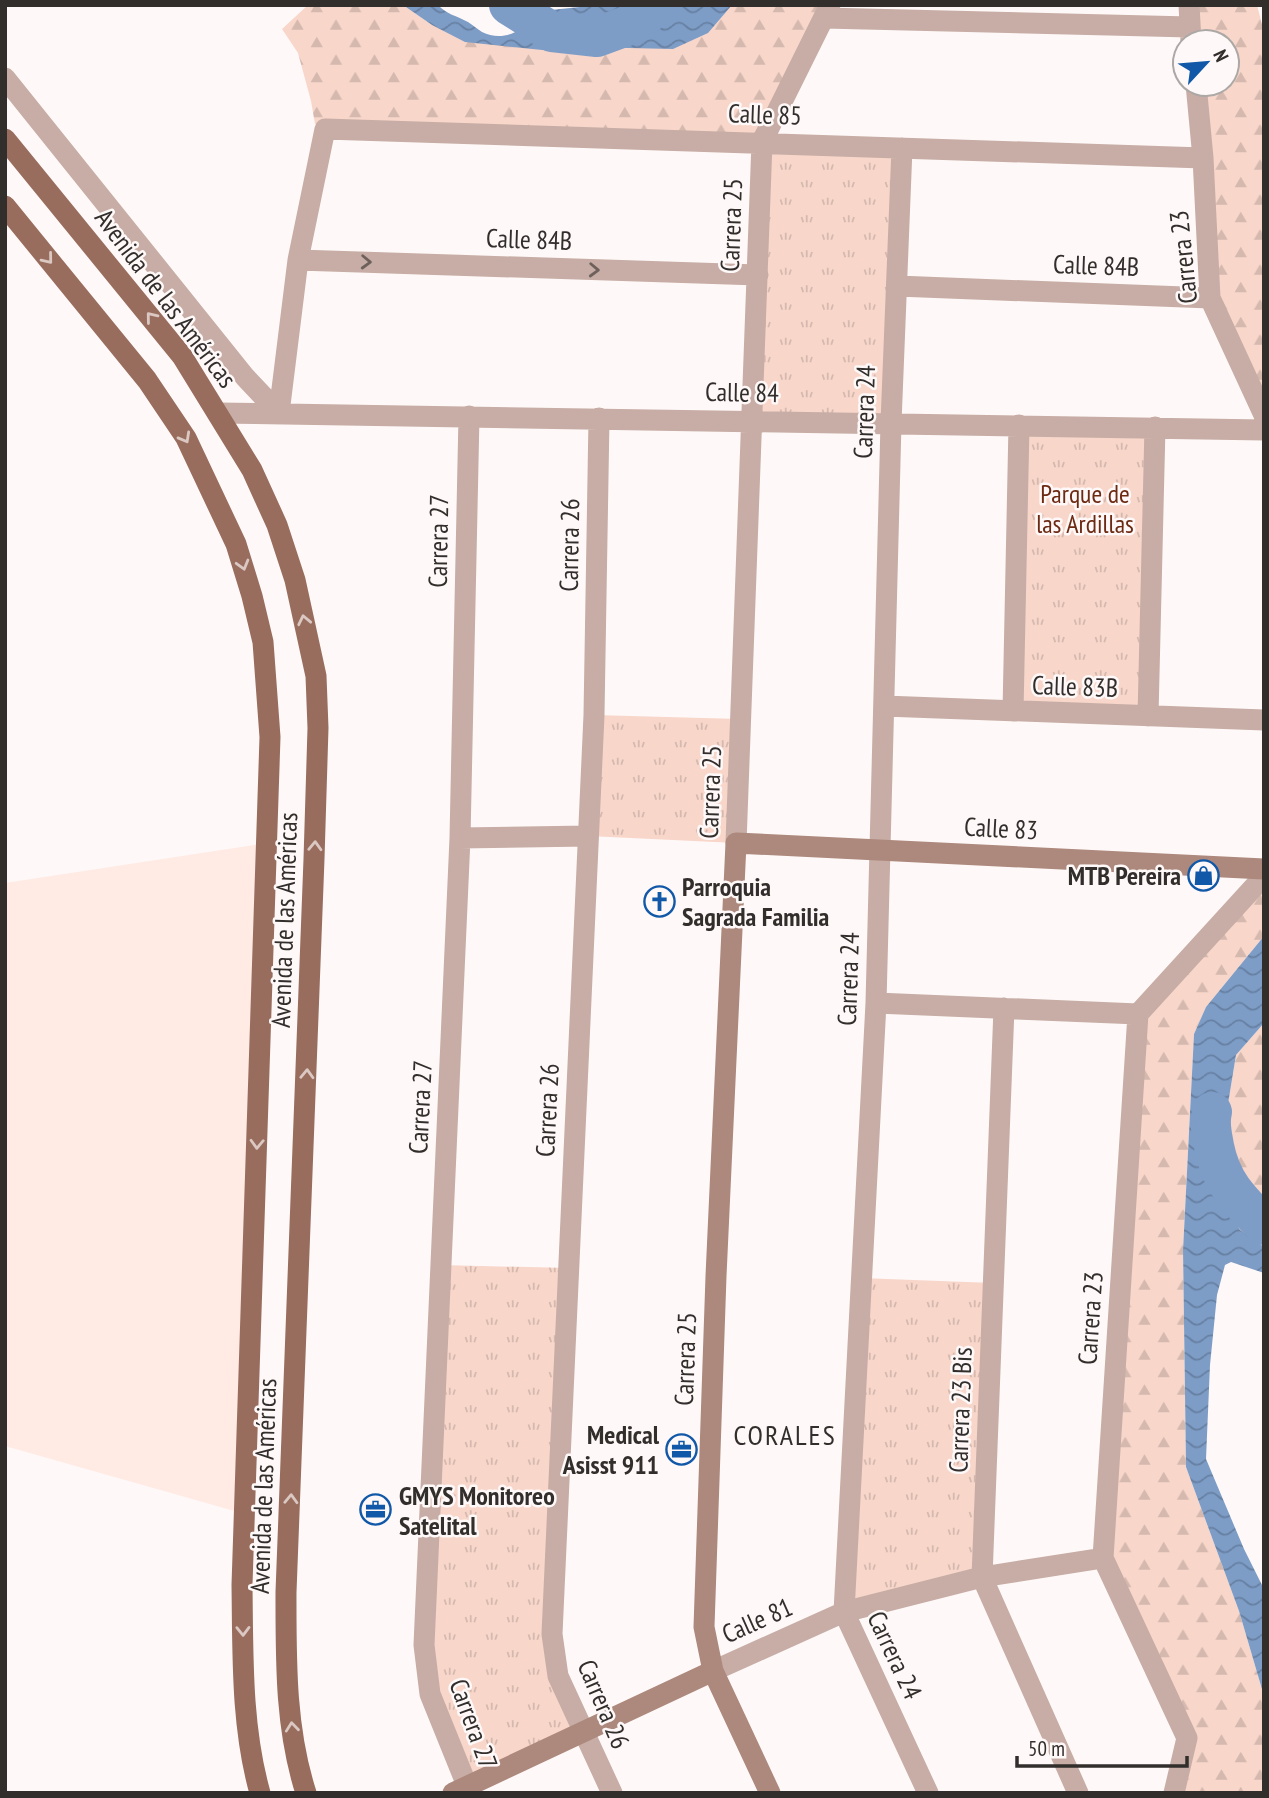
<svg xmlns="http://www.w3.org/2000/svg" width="1269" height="1798" font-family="'PT Sans Narrow',sans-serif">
<defs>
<pattern id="grass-tufts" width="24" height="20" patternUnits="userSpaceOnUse" patternTransform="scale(1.75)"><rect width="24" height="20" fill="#f8d6ca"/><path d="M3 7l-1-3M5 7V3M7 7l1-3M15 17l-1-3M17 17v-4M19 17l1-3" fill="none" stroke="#d5b8ae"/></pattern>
<pattern id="forest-firs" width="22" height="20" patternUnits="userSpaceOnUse" patternTransform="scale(1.75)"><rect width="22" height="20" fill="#f8d6ca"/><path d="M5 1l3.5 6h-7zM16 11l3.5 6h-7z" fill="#d5b8ae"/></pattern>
<pattern id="water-waves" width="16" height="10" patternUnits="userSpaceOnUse" patternTransform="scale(1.75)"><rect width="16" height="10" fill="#7d9dc7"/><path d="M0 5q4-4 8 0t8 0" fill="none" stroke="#6780a2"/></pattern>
</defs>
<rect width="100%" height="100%" fill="#fef9f8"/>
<!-- built -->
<path fill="#ffeae4" d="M267,843l-22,671 -240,-68v-563z"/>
<!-- grass -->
<path fill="url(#grass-tufts)" d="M762,142l140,6 -11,275 -139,-2z
M1019,425l136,2 -7,289 -135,-5z
M594,715l146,4 -4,124 -148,-7z
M440,1265l128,3 -16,366 32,99 -117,53 -37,-92z
M861,1278l132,5 -11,294 -138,35z"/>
<!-- forest -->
<path fill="url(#forest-firs)" d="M308,5h95l29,20 120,26 156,-19 24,-27h98l-68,137 -437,-13 -10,-5 -4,-23 -13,-48 -16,-24z
M1189,5h68l7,27v383l-54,-117 -14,-214h31v-42h-36z
M1264,876v60l-58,71 -12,27 -11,216 3,217 53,144 25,85v97h-90l13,-55 -84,-180 35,-544z
M1264,1023v224l-24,-17 -19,-37 -3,-28 18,-110z"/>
<!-- water -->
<path fill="url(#water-waves)" d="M403,5h35c8,9 19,11 30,17 5,3 9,7 14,10 18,9 39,2 49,-14l-23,-13h27l16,5 48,-5h133l-24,28 -35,16 -89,-2 -32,4 -87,-9 -33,-17z
M1264,936v87l-28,32 -18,110 3,28 19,37 24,17v26l-33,-11 -6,3 -8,30 -7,70 -4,94 38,90 20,40v107l-25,-85 -53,-144 -3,-217 11,-216 12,-27z"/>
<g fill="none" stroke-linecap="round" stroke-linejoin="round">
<!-- river -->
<path stroke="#7d9dc7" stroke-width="40" d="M509,5l43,27 45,5 38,-14 23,-18
M1212,1112c-3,12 0,22 2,34 7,36 24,53 50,79"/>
<!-- street -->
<path stroke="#c7ada5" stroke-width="21" d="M1189,5l2,37
M824,18l366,9
M5,78l240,299 34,36
M1196,84l7,74 7,140 54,117
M902,148l-11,275 -15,580 -32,609 84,181
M298,260l460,15
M897,286l313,12
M218,413l1046,17
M279,413l19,-153 27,-131 878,29
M469,416l-9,422 -36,807 6,49 40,99
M599,418l-5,297 -42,919 6,42 54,117
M884,706l380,14
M1013,711l6,-286
M1148,716l7,-289
M460,838l128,-2
M736,843l26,-701 68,-137
M876,1003l262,11
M1004,1008l-22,569 96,216
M713,1671l131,-59 138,-35 121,-19
M1174,1793l13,-55 -84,-180 35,-544 126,-138"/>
<!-- secondary -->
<path stroke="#ad887c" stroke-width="21" d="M453,1793l260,-122
M770,1793l-57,-122 -9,-44 12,-351 20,-433 528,26"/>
<!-- primary -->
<path stroke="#996d5e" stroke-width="21" d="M5,139l177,217 70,114 25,55 18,55 21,96 2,52 -4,131 -28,733c0,68 -1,136 20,201
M5,206l142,174 39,58 50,106 16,52 11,46 7,95 -28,848c1,68 -1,141 18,208"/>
</g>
<!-- one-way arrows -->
<defs><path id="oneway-chevron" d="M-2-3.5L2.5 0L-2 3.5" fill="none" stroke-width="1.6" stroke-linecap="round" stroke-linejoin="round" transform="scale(1.75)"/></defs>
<g stroke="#dbc8c2">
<use href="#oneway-chevron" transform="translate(48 259) rotate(51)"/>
<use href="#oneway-chevron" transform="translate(151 317) rotate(-129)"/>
<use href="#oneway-chevron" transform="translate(185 438) rotate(61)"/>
<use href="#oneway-chevron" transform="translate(243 565) rotate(74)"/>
<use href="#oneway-chevron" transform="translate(304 620) rotate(-102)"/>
<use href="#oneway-chevron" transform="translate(315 846) rotate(-88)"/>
<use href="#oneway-chevron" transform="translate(307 1074) rotate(-88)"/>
<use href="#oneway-chevron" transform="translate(257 1144) rotate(92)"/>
<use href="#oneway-chevron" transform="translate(291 1499) rotate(-88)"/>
<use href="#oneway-chevron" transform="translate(243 1631) rotate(89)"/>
<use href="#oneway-chevron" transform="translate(292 1727) rotate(-96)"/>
</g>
<g stroke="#6e615c">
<use href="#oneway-chevron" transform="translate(366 262) rotate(2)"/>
<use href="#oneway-chevron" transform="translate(594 270) rotate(2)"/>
</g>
<!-- icons -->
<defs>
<symbol id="shop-ring" viewBox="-11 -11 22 22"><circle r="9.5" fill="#fef9f8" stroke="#1159a8" stroke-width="1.5"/><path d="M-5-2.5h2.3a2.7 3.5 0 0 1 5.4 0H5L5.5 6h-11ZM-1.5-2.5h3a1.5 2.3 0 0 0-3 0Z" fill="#1159a8"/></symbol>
<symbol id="church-ring" viewBox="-11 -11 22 22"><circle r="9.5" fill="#fef9f8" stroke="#1159a8" stroke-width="1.5"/><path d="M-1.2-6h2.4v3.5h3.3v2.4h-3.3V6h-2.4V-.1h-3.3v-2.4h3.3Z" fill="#1159a8"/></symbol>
<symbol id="office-ring" viewBox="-11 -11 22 22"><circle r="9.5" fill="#fef9f8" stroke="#1159a8" stroke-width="1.5"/><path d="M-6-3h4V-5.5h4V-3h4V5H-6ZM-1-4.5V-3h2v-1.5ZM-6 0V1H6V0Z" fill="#1159a8"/></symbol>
</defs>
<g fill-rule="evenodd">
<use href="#shop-ring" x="1186" y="858" width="35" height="35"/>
<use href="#church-ring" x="642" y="884" width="35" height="35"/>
<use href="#office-ring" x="664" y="1432" width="35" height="35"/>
<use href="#office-ring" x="358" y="1492" width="35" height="35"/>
</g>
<g text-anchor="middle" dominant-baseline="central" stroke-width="5" stroke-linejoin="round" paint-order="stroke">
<!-- street labels -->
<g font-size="26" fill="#322e2c" stroke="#fef9f8">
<text transform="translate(765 114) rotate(2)">Calle 85</text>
<text transform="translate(731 225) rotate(-88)">Carrera 25</text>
<text transform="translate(529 239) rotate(2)">Calle 84B</text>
<text transform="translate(1183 257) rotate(-96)">Carrera 23</text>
<text transform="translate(1096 265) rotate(2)">Calle 84B</text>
<text transform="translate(166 298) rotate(53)">Avenida de las Américas</text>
<text transform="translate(742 392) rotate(1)">Calle 84</text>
<text transform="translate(864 412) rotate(-88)">Carrera 24</text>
<text transform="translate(438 541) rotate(-89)">Carrera 27</text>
<text transform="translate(569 545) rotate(-89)">Carrera 26</text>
<text transform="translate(1075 686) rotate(2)">Calle 83B</text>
<text transform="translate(710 792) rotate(-88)">Carrera 25</text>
<text transform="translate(1001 828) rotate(3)">Calle 83</text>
<text transform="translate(284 920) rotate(-88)">Avenida de las Américas</text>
<text transform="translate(848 979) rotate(-88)">Carrera 24</text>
<text transform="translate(420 1107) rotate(-87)">Carrera 27</text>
<text transform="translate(547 1110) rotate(-87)">Carrera 26</text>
<text transform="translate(1090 1318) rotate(-86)">Carrera 23</text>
<text transform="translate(685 1359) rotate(-88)">Carrera 25</text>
<text transform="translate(960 1410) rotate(-88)">Carrera 23 Bis</text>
<text transform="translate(263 1486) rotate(-88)">Avenida de las Américas</text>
<text transform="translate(757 1620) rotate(-24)">Calle 81</text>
<text transform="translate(895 1655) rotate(65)">Carrera 24</text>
<text transform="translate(604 1704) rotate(67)">Carrera 26</text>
<text transform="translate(474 1724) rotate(70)">Carrera 27</text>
</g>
<!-- park labels -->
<g font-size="26" fill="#6d2a13" stroke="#fef9f8">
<text x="1085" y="493">Parque de<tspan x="1085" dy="30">las Ardillas</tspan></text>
</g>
<!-- poi labels -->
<g font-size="26" font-weight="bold" fill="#322e2c" stroke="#fef9f8" text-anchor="end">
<text x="1181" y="875">MTB Pereira</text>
<text x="682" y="886" text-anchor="start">Parroquia<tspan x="682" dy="30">Sagrada Familia</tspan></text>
<text x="659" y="1434">Medical<tspan x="659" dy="30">Asisst 911</tspan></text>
<text x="399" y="1495" text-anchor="start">GMYS Monitoreo<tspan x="399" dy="30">Satelital</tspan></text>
</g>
<!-- neighbourhood labels -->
<g font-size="28" letter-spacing="2" fill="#322e2c" stroke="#fef9f8">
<text x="785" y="1434">CORALES</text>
</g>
</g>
<!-- border -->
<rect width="1269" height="1798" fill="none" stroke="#322e2c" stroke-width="14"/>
<!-- north arrow -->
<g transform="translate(1206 63) rotate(64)"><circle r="33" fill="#fef9f8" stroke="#aca8a6" stroke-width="2"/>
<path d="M0-5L12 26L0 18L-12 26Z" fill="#1159a8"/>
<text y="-10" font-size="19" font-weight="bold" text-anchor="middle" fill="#322e2c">N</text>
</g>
<!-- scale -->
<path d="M1017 1756v10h170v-10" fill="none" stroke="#322e2c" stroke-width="3.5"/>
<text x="1028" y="1756" font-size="21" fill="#322e2c" stroke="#fef9f8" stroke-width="5" paint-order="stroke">50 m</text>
</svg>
